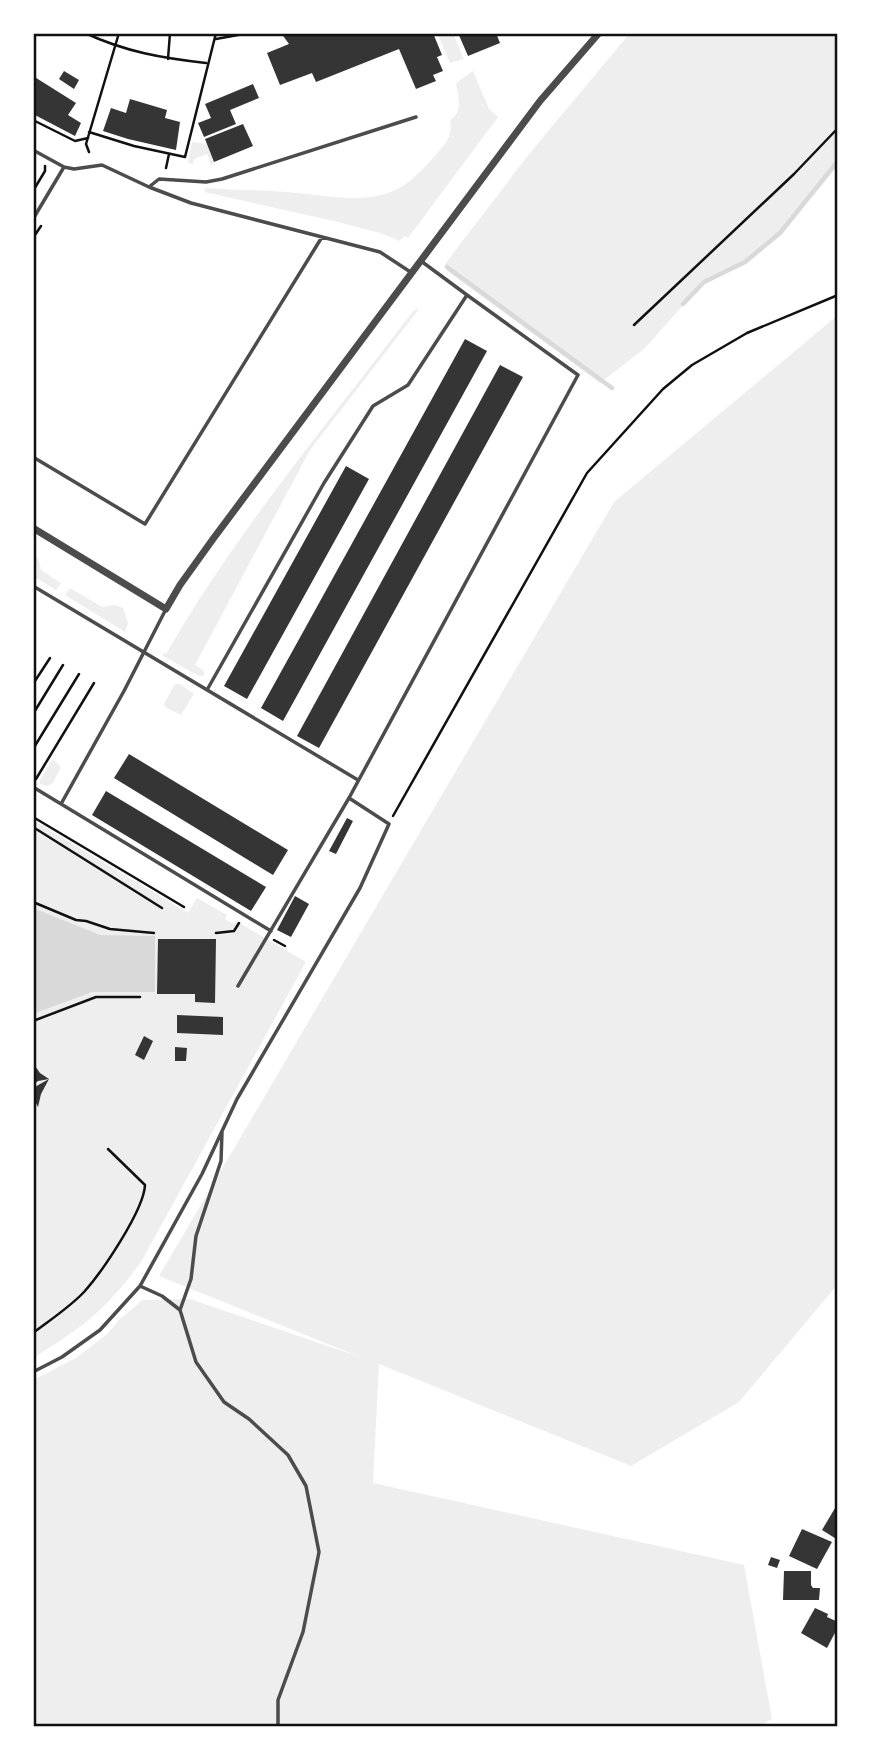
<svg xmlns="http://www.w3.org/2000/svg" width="871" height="1760" font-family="'Public Sans',sans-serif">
<rect width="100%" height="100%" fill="#fff"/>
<!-- green -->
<path fill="#eee" d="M437,33h16l11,26 -14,4z
M630,33h208v128l-58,72 -35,29 -41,20 -59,66 -45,35 -153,-112 -2,-7 84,-110z
M473,71l16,38 9,8 -90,121 -4,-2 -4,5 -20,-8 -46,-12 -130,-29 2,-4c27,2 54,2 80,4 33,2 70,12 102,1 19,-6 33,-22 46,-36 10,-12 20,-21 16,-37 14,-9 8,-23 6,-37z
M192,142l15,2 7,19 -3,2 -4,-11 -13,5 -1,5 -5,-1z
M419,309l-109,141 -115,215 8,5 2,5 -6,1 -36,-20v-3l3,1c70,-122 163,-232 248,-344z
M838,315v969l-99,118 -108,64 -252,-102 -6,119 371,82 28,154 -14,8h-725v-347l43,-22 31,-24 12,-14 23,-20 48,-1 170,58 -201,-81 455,-774z
M33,553l6,7 2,10 20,13 -5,7 -23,-14z
M70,588l32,19 13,-2 8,3 5,15 -3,9 -60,-37z
M175,684h5l14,10 -13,21 -16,-8 -1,-3z
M54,760l7,7 -8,16 -5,3 -8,-2v-4l11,-19z
M33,820l155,93 9,-15 30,17 -2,4 9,5 2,-3 70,41 -165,300c-35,48 -58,65 -108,96z"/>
<!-- water -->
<path fill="#d9d9d9" d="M33,908l67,27 55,1v56h-63l-59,22z"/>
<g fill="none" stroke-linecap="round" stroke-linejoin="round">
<!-- stream -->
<path stroke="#d9d9d9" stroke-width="4.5" d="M447,267l165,121
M683,304l21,-22 41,-20 35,-29 58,-72"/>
</g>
<!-- building -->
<path fill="#353535" d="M281,33h152l9,22 -5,2 6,14 -10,4 3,6 -20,8 -17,-40 -83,33 -4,-9 -32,12 -13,-32 22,-9z
M458,33h38l4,10 -32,13z
M64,71l15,9 -5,9 -15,-10z
M33,76l43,27 -8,12 13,8 -6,13 -42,-22z
M253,84l6,14 -29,12 6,14 -32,13 -6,-14 13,-5 -6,-14z
M130,99l37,11 -2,8 15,4 -4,28 -48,-11 -25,-8 8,-23 15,5z
M243,124l10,22 -39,16 -9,-23z
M465,339l22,12 -204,370 -22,-13z
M500,365l23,12 -204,371 -22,-12z
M346,466l23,13 -122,220 -23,-13z
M129,754l159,96 -15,25 -159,-97z
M106,791l160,96 -15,24 -159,-96z
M347,818l6,3 -17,33 -7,-3z
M295,896l14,8 -18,33 -14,-7z
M158,939h58l-1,64 -20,-1v-8h-38z
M177,1015l46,2v18l-46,-2z
M144,1036l9,5 -9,19 -9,-5z
M175,1047l12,1 -1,13h-11z
M33,1063l7,10 9,6 -11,2 -5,4z
M49,1079l-8,15 -3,13 -5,-10v-9z
M838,1503v37l-16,-10z
M802,1529l30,13 -15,27 -28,-13z
M771,1557l9,3 -3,8 -9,-3z
M784,1571h27v14l2,3h7l-1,12h-36z
M815,1608l13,6 -1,3 11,5v5l-11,21 -26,-15z"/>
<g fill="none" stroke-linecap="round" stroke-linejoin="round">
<!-- path -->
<path stroke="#111" stroke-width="2.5" d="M85,33c41,19 77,25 121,30
M216,39l33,-6
M168,59l2,-26
M33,120l42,21 13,-3
M89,132l45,14 51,11 31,-124
M89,152l-3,-8 33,-111
M166,168l3,-14
M33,191l12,-20v-5
M33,238l8,-12
M634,325l160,-151 44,-46
M33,684l17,-26
M33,714l30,-49
M33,749l46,-75
M36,779l58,-96
M393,816l194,-343 76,-84 29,-24 55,-32 91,-38
M33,817l151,90
M33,827l129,81
M33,902l43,18 10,1 24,8 44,4
M216,933l18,-2 5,-8
M274,940l11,6
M33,1021l63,-24h44
M33,1076v15
M33,1333c17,-13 37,-26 51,-41 18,-20 60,-82 61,-107l-37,-36"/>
<!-- service -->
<path stroke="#4c4c4c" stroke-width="3.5" d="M33,150l31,17 -31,52
M64,167l10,2 28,-4 47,22 42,16 189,49 32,21
M149,187l10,-8 47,3 16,-3 194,-62
M421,261l46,34
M33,457l112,67 177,-287
M33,586l325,194
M207,690l117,-207 49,-77 35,-21 59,-90 111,80 -229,423 -111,188
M33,787l238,144
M61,804l63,-113 42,-82
M222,1132l-1,29 -25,75 -5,43 -11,31 16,52 28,40 25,17 39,36 18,31 13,66 -16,80 -25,68v27
M140,1286l22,10 18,14
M33,1372l29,-15 38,-27 40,-44 62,-112 35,-75 123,-211 29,-64 -40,-26"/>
<!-- minor -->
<path stroke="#4c4c4c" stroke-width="7" d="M33,528l133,81 14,-24 33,-46 327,-438 59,-68"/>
</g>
<!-- border -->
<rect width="871" height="1760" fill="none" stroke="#ffffff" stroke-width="70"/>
<rect x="35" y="35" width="801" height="1690" fill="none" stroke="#111" stroke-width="2.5"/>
</svg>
